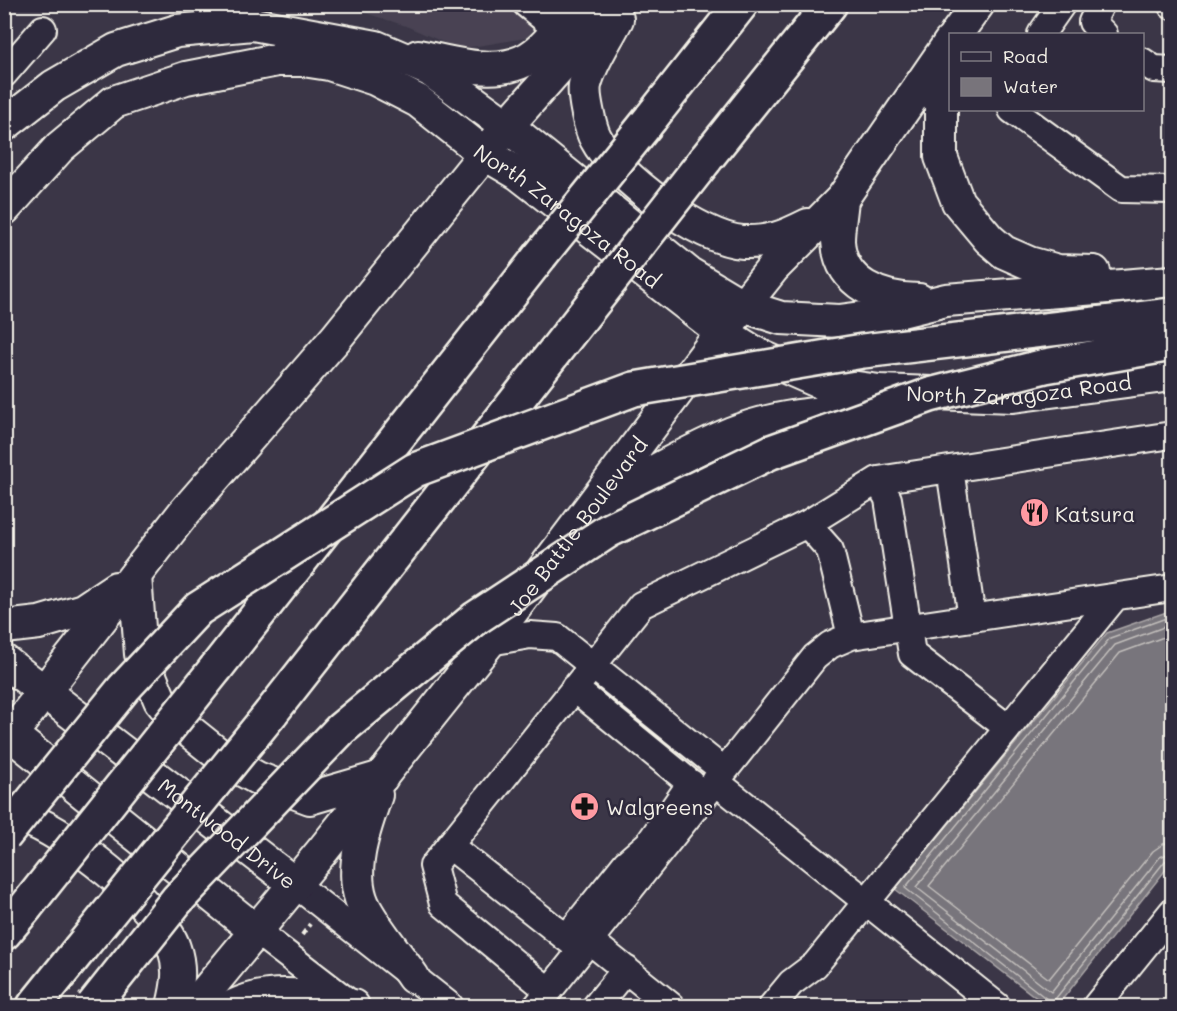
<svg xmlns="http://www.w3.org/2000/svg" width="1177" height="1011" font-family="Mali,sans-serif">
<rect width="100%" height="100%" fill="#3b3647"/>
<filter id="ink" filterUnits="userSpaceOnUse"><feTurbulence type="fractalNoise" baseFrequency=".0167" numOctaves="2"/><feDisplacementMap in="SourceGraphic" scale="12" xChannelSelector="R" yChannelSelector="G"/><feConvolveMatrix kernelMatrix="1 2 1 2 8 2 1 2 1" color-interpolation-filters="sRGB"/></filter>
<g filter="url(#ink)">
<!-- built -->
<path fill="#484352" d="M341,5h213l-28,33 -67,11 -53,-23z"/>
<!-- water -->
<path fill="#78747b" stroke="#aaa6a7" stroke-width="1.5" d="M1172,610v252l-115,144h-10l-152,-117 212,-256z"/>
<g fill="none" stroke-linecap="round" stroke-linejoin="round">
<!-- shore -->
<path stroke="#c2bfbc" stroke-width="1.5" d="M1172,616l-62,22 -205,250 147,115 113,-142 7,-2
M1172,624l-57,21 -199,242 135,105 109,-135 12,-5
M1172,634l-52,19 -191,233 120,93 104,-128 10,-7 9,-2"/>
<defs>
<path id="minor" d="M526,4l32,26
M1101,4l-9,18 12,12
M1171,4l1,2
M1041,34l21,-30
M1142,61l12,8 18,1
M4,74l39,-45
M1012,110l109,79 51,1
M950,469l22,149
M878,480l10,19 24,155 96,74
M807,524l23,26 21,86
M489,642l41,-7 27,2 167,134
M574,688l130,106
M715,781l282,225
M450,846l129,102
M295,884l155,122
M256,931l95,73
M566,938l60,-75 23,-20 42,-60
M589,940l82,66
M549,991l-106,-87 -10,-38 208,-261 166,-81 71,-44 294,-45
M537,1006l278,-349 15,-12 21,-9 321,-48
M596,1006l30,-37
M772,1006l19,-23 24,-18 300,-368
M1096,1006l76,-94"/>
<g id="major">
<path d="M617,19c-10,20 -27,44 -32,66 -2,10 5,44 11,54 19,37 105,101 147,103 27,1 41,-5 65,-17"/>
<path d="M956,34l22,-30"/>
<path d="M418,56c37,7 85,24 118,-3 16,-13 30,-33 44,-49"/>
<path d="M950,70l-9,28v59l17,45 31,37 15,13 25,11 29,8 36,1"/>
<path d="M4,125l50,-39 62,-36 61,-19 76,-7 123,23 54,23 77,56 181,147 55,33 38,12 58,3 46,-6 61,-15 226,-18"/>
<path d="M842,199c-1,13 -4,28 -4,42 2,44 44,59 81,59"/>
<path id="s1" d="M4,209l56,-62 54,-45 72,-24 91,-18h26l26,4 46,15 43,22 67,53 34,20 203,158 36,23 64,28 57,8 134,5 159,-21"/>
<path d="M604,500c42,-24 83,-48 128,-67 45,-18 97,-21 145,-25"/>
<path d="M135,576l6,78 19,46 18,22 50,40 29,16 53,20 72,-21"/>
<path d="M4,627l35,-4 44,-13 33,-22"/>
<path id="s2" d="M4,661l291,223"/>
<path d="M4,729l252,202"/>
<path d="M4,743l179,-229 153,-176 171,-212 108,-122"/>
<path d="M376,795c-11,32 -28,75 -13,109 10,22 36,52 50,73"/>
<path d="M4,816c6,1 13,0 19,2 41,11 138,89 151,130 7,20 4,38 -1,58"/>
<path id="s3" d="M194,1006l129,-156 166,-208 233,-310 51,-64 69,-69 108,-157"/>
<path d="M234,1006c39,-19 79,-10 119,0"/>
</g>
<path id="highway" d="M651,118l90,-114
M705,160l125,-156
M216,668l324,-412
M271,713l325,-414
M4,933l21,-25
M34,1006l45,-56"/>
</defs>
<!-- minor casing -->
<use href="#minor" stroke="#f4f1e8" stroke-width="30"/>
<!-- major casing -->
<use href="#major" stroke="#f4f1e8" stroke-width="36"/>
<!-- highway casing -->
<use href="#highway" stroke="#f4f1e8" stroke-width="38"/>
<!-- path -->
<path stroke="#f4f1e8" stroke-width="4" stroke-dasharray="6 4.5" stroke-linecap="butt" d="M302,935l8,-11"/>
<!-- minor -->
<use href="#minor" stroke="#2f2a3d" stroke-width="26"/>
<!-- major -->
<use href="#major" stroke="#2f2a3d" stroke-width="32"/>
<!-- highway -->
<use href="#highway" stroke="#2f2a3d" stroke-width="33"/>
<defs>
<path id="highway-bridge" d="M540,256l111,-138
M596,299l109,-139
M4,836l120,-148 74,-79 217,-139 219,-81 229,-38 309,-36
M25,908l191,-240
M79,950l192,-237
M93,1006l84,-106 164,-171 135,-111 132,-87 163,-79 159,-57 115,-29 127,-22"/>
</defs>
<!-- highway-bridge casing -->
<use href="#highway-bridge" stroke="#f4f1e8" stroke-width="38" stroke-linecap="butt"/>
<!-- highway-bridge -->
<use href="#highway-bridge" stroke="#2f2a3d" stroke-width="33"/>
</g>
</g>
<!-- icons -->
<defs>
<symbol id="restaurant-disc" viewBox="-11 -11 22 22"><circle r="9.5" fill="#ff9aa2" stroke="#2f2a3d"/><path d="M-5-6h1v4h1v-4h1v4h1v-4h1v5L-1.5 .5V6h-2V.5L-5-1ZM5-6V6H3V1.5H1.5Q1.5-4 5-6Z" fill="#111"/></symbol>
<symbol id="pharmacy-disc" viewBox="-11 -11 22 22"><circle r="9.5" fill="#ff9aa2" stroke="#2f2a3d"/><path d="M-2-6h4v4h4v4h-4v4h-4v-4h-4v-4h4Z" fill="#111"/></symbol>
</defs>
<g fill-rule="evenodd">
<use href="#restaurant-disc" x="1018" y="496" width="33" height="33"/>
<use href="#pharmacy-disc" x="568" y="790" width="33" height="33"/>
</g>
<g text-anchor="middle" dominant-baseline="central" stroke-width="5" stroke-linejoin="round" paint-order="stroke">
<!-- street labels -->
<g font-size="21" fill="#f4f1e8" stroke="#2f2a3d">
<text stroke="none"><textPath href="#s1" startOffset="660">North Zaragoza Road</textPath></text>
<text stroke="none"><textPath href="#s1" startOffset="1164">North Zaragoza Road</textPath></text>
<text stroke="none"><textPath href="#s3" startOffset="614">Joe Battle Boulevard</textPath></text>
<text stroke="none"><textPath href="#s2" startOffset="282">Montwood Drive</textPath></text>
</g>
<!-- poi labels -->
<g font-size="21" fill="#f4f1e8" stroke="#2f2a3d" text-anchor="start">
<text x="1055" y="513">Katsura</text>
<text x="606" y="806">Walgreens</text>
</g>
</g>
<!-- margin -->
<rect width="1177" height="1011" fill="none" stroke="#2f2a3d" stroke-width="24"/>
<rect x="12" y="12" width="1153" height="987" fill="none" stroke="#f4f1e8" stroke-width="2" filter="url(#ink)"/>
<!-- legend -->
<rect x="949" y="33" width="195" height="78" fill="#2f2a3d" stroke="#7e7a81" stroke-width="1.5"/>
<rect x="961" y="52" width="30" height="9" fill="#2f2a3d" stroke="#7e7a81" stroke-width="1.5"/>
<text x="1003" y="63" font-size="18" fill="#f4f1e8">Road</text>
<rect x="961" y="78" width="30" height="18" fill="#78747b" stroke="#7e7a81" stroke-width="1.5"/>
<text x="1003" y="93" font-size="18" fill="#f4f1e8">Water</text>
</svg>
